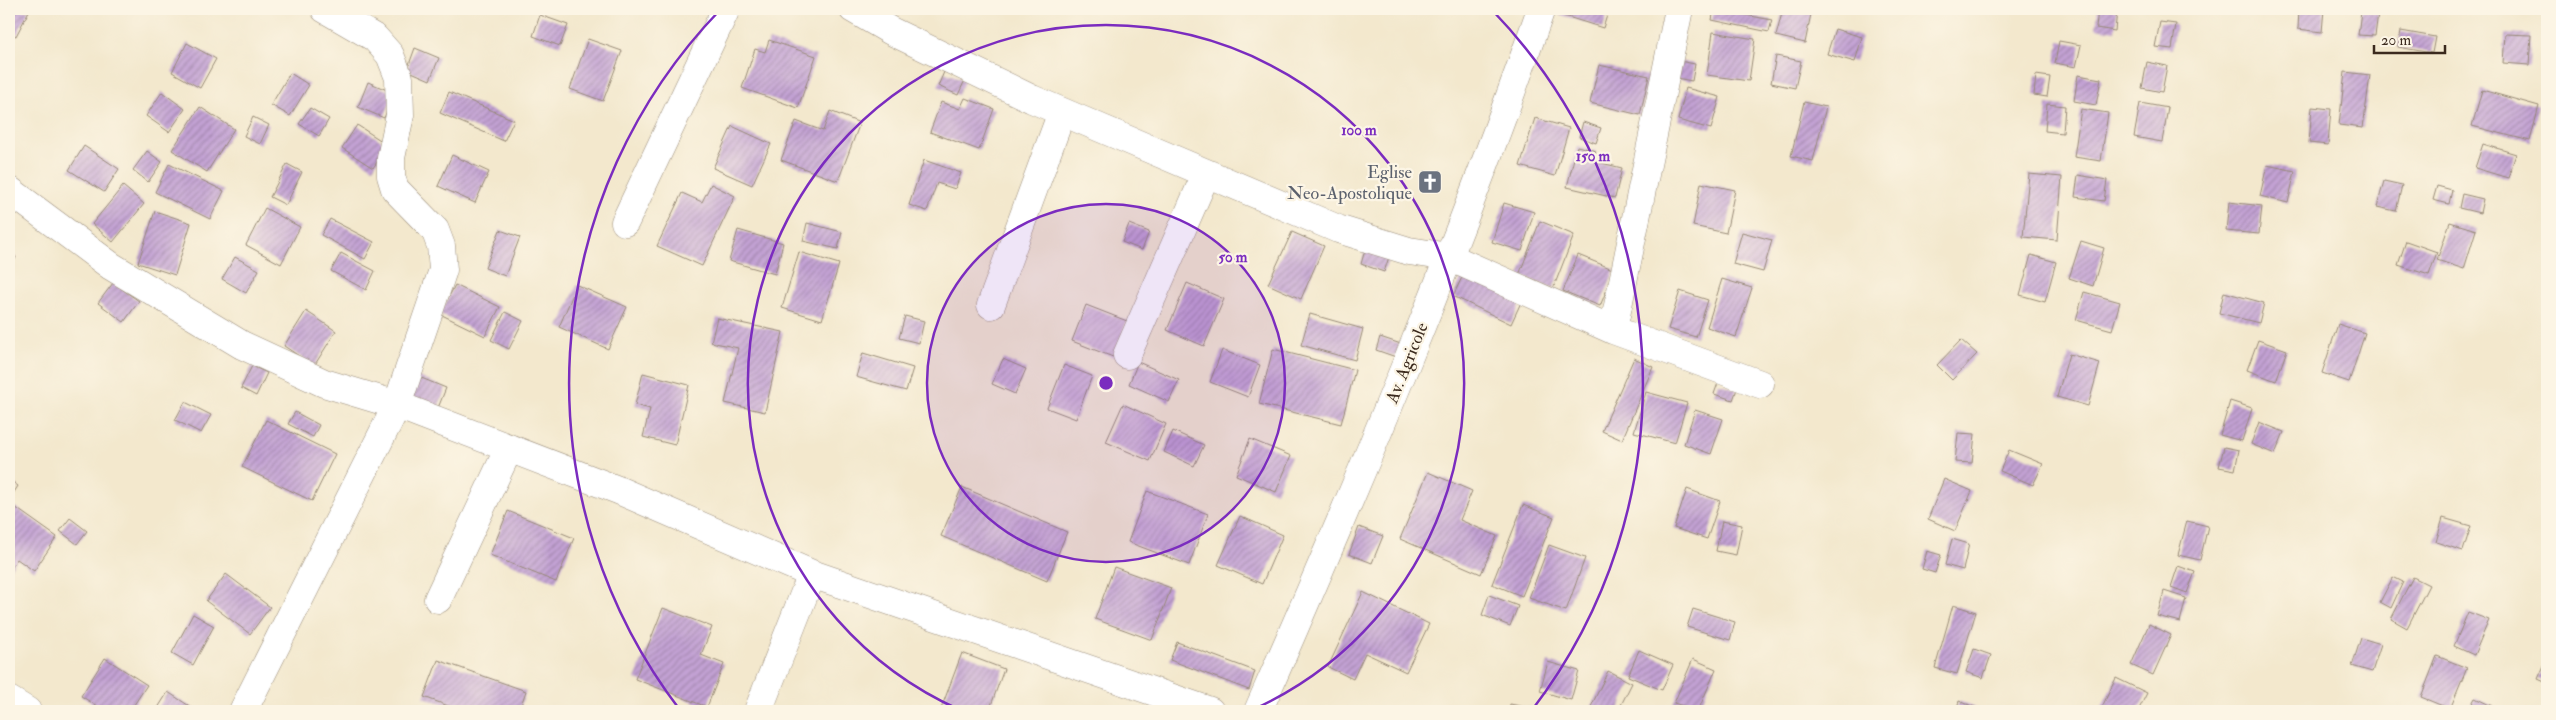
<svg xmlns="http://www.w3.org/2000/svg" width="2556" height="720" font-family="'IM FELL Double Pica',serif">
<defs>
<pattern id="building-hatch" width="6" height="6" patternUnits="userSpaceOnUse" patternTransform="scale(1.25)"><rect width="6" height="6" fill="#c3a2d4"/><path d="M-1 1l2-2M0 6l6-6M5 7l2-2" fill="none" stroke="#a084ab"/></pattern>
</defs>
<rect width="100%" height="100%" fill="#fcf5e5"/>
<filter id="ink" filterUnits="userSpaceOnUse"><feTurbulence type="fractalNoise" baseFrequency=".02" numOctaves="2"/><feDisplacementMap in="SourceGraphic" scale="10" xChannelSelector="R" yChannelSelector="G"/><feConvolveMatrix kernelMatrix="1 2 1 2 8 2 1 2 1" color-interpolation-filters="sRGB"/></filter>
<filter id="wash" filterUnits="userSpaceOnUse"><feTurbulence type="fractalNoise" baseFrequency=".0096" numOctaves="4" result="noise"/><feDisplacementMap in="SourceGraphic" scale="20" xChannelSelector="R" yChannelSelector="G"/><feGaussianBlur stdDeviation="1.12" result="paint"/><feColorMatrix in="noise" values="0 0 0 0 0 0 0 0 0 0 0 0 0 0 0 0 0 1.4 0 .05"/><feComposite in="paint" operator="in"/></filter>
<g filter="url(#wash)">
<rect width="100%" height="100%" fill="#f3e8cd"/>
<g id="blocks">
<!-- building -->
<path fill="url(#building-hatch)" d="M9,9l20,2 -13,25 -7,-3z
M1556,9h53l-6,19 -48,-15z
M1714,9l58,11 -3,12 -57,-12z
M1783,9h29l-7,34 -29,-7z
M2098,9l19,1 -2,21 -19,-3z
M2299,9h25l-2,23 -24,-3z
M2361,11l17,2 -3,23 -17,-1z
M540,15l28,10 -8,21 -27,-10z
M2160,22l16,2 -4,25 -17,-2z
M1835,29l27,8 -7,25 -28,-8z
M2401,31l34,6 -3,16 -34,-6z
M1713,32l42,7 -6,42 -42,-6z
M2505,34l26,1 -2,30 -26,-2z
M588,39l34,12 -19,50 -33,-12z
M769,40l47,16 -18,52 -56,-20 13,-39 10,3z
M2059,41l22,4 -5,22 -21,-4z
M187,43l29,16 -16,29 -28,-16z
M415,48l24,10 -9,22 -23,-10z
M1776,56l25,5 -6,27 -24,-5z
M1679,61l16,3 -3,17 -16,-3z
M2147,62l20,4 -5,26 -20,-4z
M1599,65l50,11 -9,39 -50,-12z
M944,72l21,8 -7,15 -20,-9z
M2345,72l25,3 -7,53 -24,-3z
M290,73l19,12 -19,31 -19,-11z
M2036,75l14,2 -3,20 -13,-2z
M2078,75l23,4 -5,26 -22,-4z
M368,82l26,11 -10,25 -26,-11z
M1686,88l34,9 -9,32 -33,-9z
M2482,90l57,16 -9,35 -58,-15z
M162,92l23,17 -16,23 -23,-16z
M449,92l65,28 -10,21 -64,-28z
M965,98l29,11 -15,41 -49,-18 11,-30 19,7z
M1804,102l22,5 -13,54 -22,-5z
M2140,103l28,5 -6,34 -28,-5z
M2047,104l18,2 -2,27 -18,-2z
M200,107l34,22 -27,43 -35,-22z
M2312,107l19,2 -3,36 -19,-2z
M310,108l19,11 -10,17 -20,-12z
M2081,109l27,4 -7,48 -27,-4z
M830,111l30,12 -22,58 -57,-21 15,-39 27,10z
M253,117l16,8 -9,19 -16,-8z
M1535,118l34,10 -14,48 -35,-10z
M1583,122l18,6 -5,15 -17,-6z
M357,125l31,20 -15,23 -31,-20z
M732,126l39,18 -19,41 -39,-17z
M2483,144l33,10 -8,24 -33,-10z
M84,146l35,23 -15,23 -35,-22z
M1577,146l19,5 -3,10 29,7 -7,30 -48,-11z
M147,151l15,11 -14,20 -15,-12z
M452,155l37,17 -14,31 -37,-17z
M924,160l37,13 -6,16 -18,-6 -10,28 -18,-6z
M169,164l55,27 -14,28 -55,-27z
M287,164l15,8 -16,33 -16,-8z
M2267,165l28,6 -7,32 -28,-7z
M2029,174l33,3 -5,63 -34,-3z
M2078,175l29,5 -3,21 -29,-4z
M2384,181l18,4 -6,26 -19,-4z
M1701,183l34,7 -9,43 -33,-7z
M711,184l24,12 -33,70 -45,-20 25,-53 20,9z
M123,186l21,18 -31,38 -21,-18z
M2437,186l15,4 -3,14 -16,-4z
M2462,194l21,5 -3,14 -21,-5z
M2229,202l33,4 -3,28 -33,-3z
M1504,203l30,9 -12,39 -30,-9z
M265,208l35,19 -19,37 -35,-19z
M155,211l36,12 -16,52 -37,-12z
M330,219l44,23 -9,17 -44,-24z
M1540,221l34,14 -21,54 -34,-14z
M2450,222l26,8 -12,39 -27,-9z
M807,223l35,9 -4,17 -35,-8z
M1129,224l20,8 -7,18 -20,-8z
M500,230l20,7 -15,39 -20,-8z
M738,230l45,13 -8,31 -46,-13z
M1292,232l32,14 -23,53 -33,-15z
M1742,232l30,8 -9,32 -30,-8z
M2081,241l23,7 -11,38 -24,-8z
M2406,241l31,11 -8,23 -31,-10z
M1365,250l24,7 -5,15 -23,-8z
M799,252l40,12 -17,56 -40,-12z
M9,253l7,4 -7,14z
M341,253l34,18 -9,19 -35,-19z
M1578,255l37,15 -15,36 -37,-15z
M2031,255l25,7 -11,40 -25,-7z
M235,257l24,13 -13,23 -24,-14z
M1466,269l58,27 -13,28 -58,-28z
M1722,279l30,9 -16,49 -29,-10z
M113,283l26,18 -15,21 -26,-19z
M1187,283l37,16 -20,47 -37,-16z
M455,285l45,22 -15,29 -45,-22z
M577,285l50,22 -19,42 -49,-22z
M1680,291l28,9 -12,37 -28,-8z
M2084,292l36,10 -8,28 -36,-10z
M2224,292l40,11 -5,20 -40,-10z
M1086,305l41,16 -14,36 -41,-16z
M306,311l30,20 -22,35 -30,-20z
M505,312l18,9 -14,28 -18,-9z
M1310,314l53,15 -8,31 -54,-15z
M905,316l19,5 -5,22 -20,-5z
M717,318l66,14 -18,80 -40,-9 13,-55 -27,-6z
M2338,324l27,9 -16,49 -27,-9z
M1380,337l21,7 -5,13 -20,-7z
M1961,340l16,14 -25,26 -15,-15z
M2258,340l29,10 -11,31 -29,-11z
M1273,349l82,21 -14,54 -82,-20z
M1222,350l38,15 -12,32 -38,-15z
M863,353l50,15 -7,23 -50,-14z
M2069,354l31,9 -12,43 -31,-9z
M1634,358l19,9 -31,73 -20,-9z
M1003,359l23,10 -11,25 -23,-10z
M1138,362l41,18 -10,22 -40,-18z
M1064,365l28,11 -16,43 -29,-11z
M252,366l15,7 -11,23 -15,-8z
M643,373l46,12 -14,60 -32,-8 7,-28 -15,-4z
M414,375l32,13 -8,20 -32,-13z
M1718,383l19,6 -4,11 -19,-6z
M1646,392l41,11 -12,40 -41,-11z
M2230,401l22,7 -10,33 -22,-6z
M185,402l26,13 -10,18 -26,-13z
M1123,404l43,20 -16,37 -44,-19z
M1695,410l28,9 -12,35 -27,-10z
M295,412l24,13 -6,12 -25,-13z
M266,420l69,34 -23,47 -70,-34z
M2259,422l25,10 -9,22 -24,-10z
M1173,431l31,14 -10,21 -30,-14z
M1958,433l17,1 -3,29 -17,-1z
M1250,439l41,17 -15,36 -40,-17z
M2224,447l15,3 -4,20 -16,-3z
M2009,450l34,14 -10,21 -33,-14z
M1428,472l44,19 -12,29 37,16 -16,38 -81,-35z
M9,479l9,7 -9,14z
M1944,479l28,12 -17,40 -27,-12z
M962,487l105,45 -20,49 -106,-45z
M1687,489l33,12 -13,38 -33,-11z
M1147,491l61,23 -19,51 -61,-23z
M12,505l45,32 -23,34 -17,-12 -8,12v-61z
M1523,505l31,12 -32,79 -30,-12z
M508,511l66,27 -18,44 -66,-27z
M1240,516l43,19 -21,49 -44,-19z
M70,518l17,13 -10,13 -17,-13z
M2443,518l28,8 -8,25 -27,-9z
M1722,521l20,4 -6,30 -20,-4z
M2187,521l21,5 -8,34 -22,-5z
M1359,527l24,9 -11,27 -23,-9z
M1952,539l17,5 -6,26 -18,-5z
M1549,545l36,13 -19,53 -37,-13z
M1927,551l14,4 -6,18 -13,-4z
M2178,566l17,6 -8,21 -16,-6z
M1114,567l57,21 -19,52 -57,-21z
M226,574l44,33 -20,27 -44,-33z
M2393,577l10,5 -12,26 -11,-6z
M2413,577l16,8 -22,43 -16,-9z
M2164,591l22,7 -6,24 -23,-6z
M1363,592l66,32 -23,48 -41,-19 -12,26 -25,-12z
M1489,595l29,11 -8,20 -28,-11z
M1953,605l23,7 -19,62 -22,-6z
M663,608l49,19 -11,28 23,9 -17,43 -72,-28z
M1693,609l42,13 -5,18 -43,-13z
M2468,612l21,8 -15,35 -20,-9z
M193,614l21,12 -21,39 -21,-12z
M2149,624l22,11 -18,40 -22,-10z
M2361,638l20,6 -9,28 -20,-6z
M1177,642l78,29 -6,19 -79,-30z
M1974,649l17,6 -8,23 -17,-6z
M1639,650l34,15 -11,25 -34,-14z
M962,653l42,16 -15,42 -48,-2z
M2437,656l30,12 -17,41 -29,-12z
M105,658l42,27 -17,26h-25l-24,-15z
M1693,659l23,10 -18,42 -24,-8z
M2547,659v24l-9,-4z
M438,660l88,31 -7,20h-57l-38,-14z
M1548,662l31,9 -8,29 -31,-9z
M1608,671l24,12 -14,28h-29z
M2116,678l31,15 -9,18h-38z
M168,692l29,19h-41z
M2475,698l17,8 -3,5h-21z
M1959,701l26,10h-29z
M1510,704l30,6v1h-31z"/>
</g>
</g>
<g filter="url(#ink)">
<use href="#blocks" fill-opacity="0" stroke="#978976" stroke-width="1"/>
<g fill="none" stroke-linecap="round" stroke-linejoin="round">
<defs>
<path id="minor" d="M853,9l38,22 141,68 306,130 71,22 40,6 164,73 147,54
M9,190l102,76 131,79 82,38 73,22 221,85 194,84 398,137
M625,222l101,-213
M991,305l71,-193
M1613,330l66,-321
M1127,355l79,-181
M438,599l71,-151
M9,700l18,11
M243,711l154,-306 46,-135 -2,-24 -6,-16 -40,-41 -4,-13v-18l9,-43 -1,-37 -9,-23 -15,-17 -50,-29
M758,711l54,-137
M1258,711c102,-231 200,-464 283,-702"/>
</defs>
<!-- minor casing -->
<use href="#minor" stroke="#978976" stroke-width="29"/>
<!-- minor -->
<use href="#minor" stroke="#fff" stroke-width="28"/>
</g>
</g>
<!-- distance rings -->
<circle cx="1106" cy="383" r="179" fill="#7b2cbf" fill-opacity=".12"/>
<g fill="none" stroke="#7b2cbf" stroke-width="2.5">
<circle cx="1106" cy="383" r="179"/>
<path d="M960 710A358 358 0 1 1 1252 710"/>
<path d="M680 710A537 537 0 0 1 720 10M1492 10A537 537 0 0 1 1532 710"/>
</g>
<!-- icons -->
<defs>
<symbol id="church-square" viewBox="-11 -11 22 22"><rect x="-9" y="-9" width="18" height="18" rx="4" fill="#6b7280" stroke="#fcf5e5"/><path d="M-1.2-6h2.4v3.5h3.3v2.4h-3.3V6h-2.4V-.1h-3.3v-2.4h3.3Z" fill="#fff"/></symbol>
</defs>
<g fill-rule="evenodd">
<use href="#church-square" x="1416" y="168" width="28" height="28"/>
</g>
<g text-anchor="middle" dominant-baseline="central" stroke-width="4.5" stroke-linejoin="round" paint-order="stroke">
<!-- worship labels -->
<g font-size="18" fill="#5b616d" stroke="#fcf5e5" text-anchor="end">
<text x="1412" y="172">Eglise<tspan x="1412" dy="21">Neo-Apostolique</tspan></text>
</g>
<!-- street labels -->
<g font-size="18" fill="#3b2a1e" stroke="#fcf5e5">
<text transform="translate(1407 363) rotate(-68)">Av. Agricole</text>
</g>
</g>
<circle cx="1106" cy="383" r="8" fill="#7b2cbf" stroke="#fcf5e5" stroke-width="2.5"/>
<g font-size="15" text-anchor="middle" font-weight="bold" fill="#7b2cbf" stroke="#fcf5e5" stroke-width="4.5" stroke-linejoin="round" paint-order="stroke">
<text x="1359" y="135">100 m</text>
<text x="1593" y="161">150 m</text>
<text x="1233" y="262">50 m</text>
</g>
<!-- margin -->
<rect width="2556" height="720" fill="none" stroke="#fcf5e5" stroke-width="30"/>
<!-- scale -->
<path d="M2374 45v8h71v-8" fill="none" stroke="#3b2a1e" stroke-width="2.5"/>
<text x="2381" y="45" font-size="15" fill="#3b2a1e" stroke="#fcf5e5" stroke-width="4" paint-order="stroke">20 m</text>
</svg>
